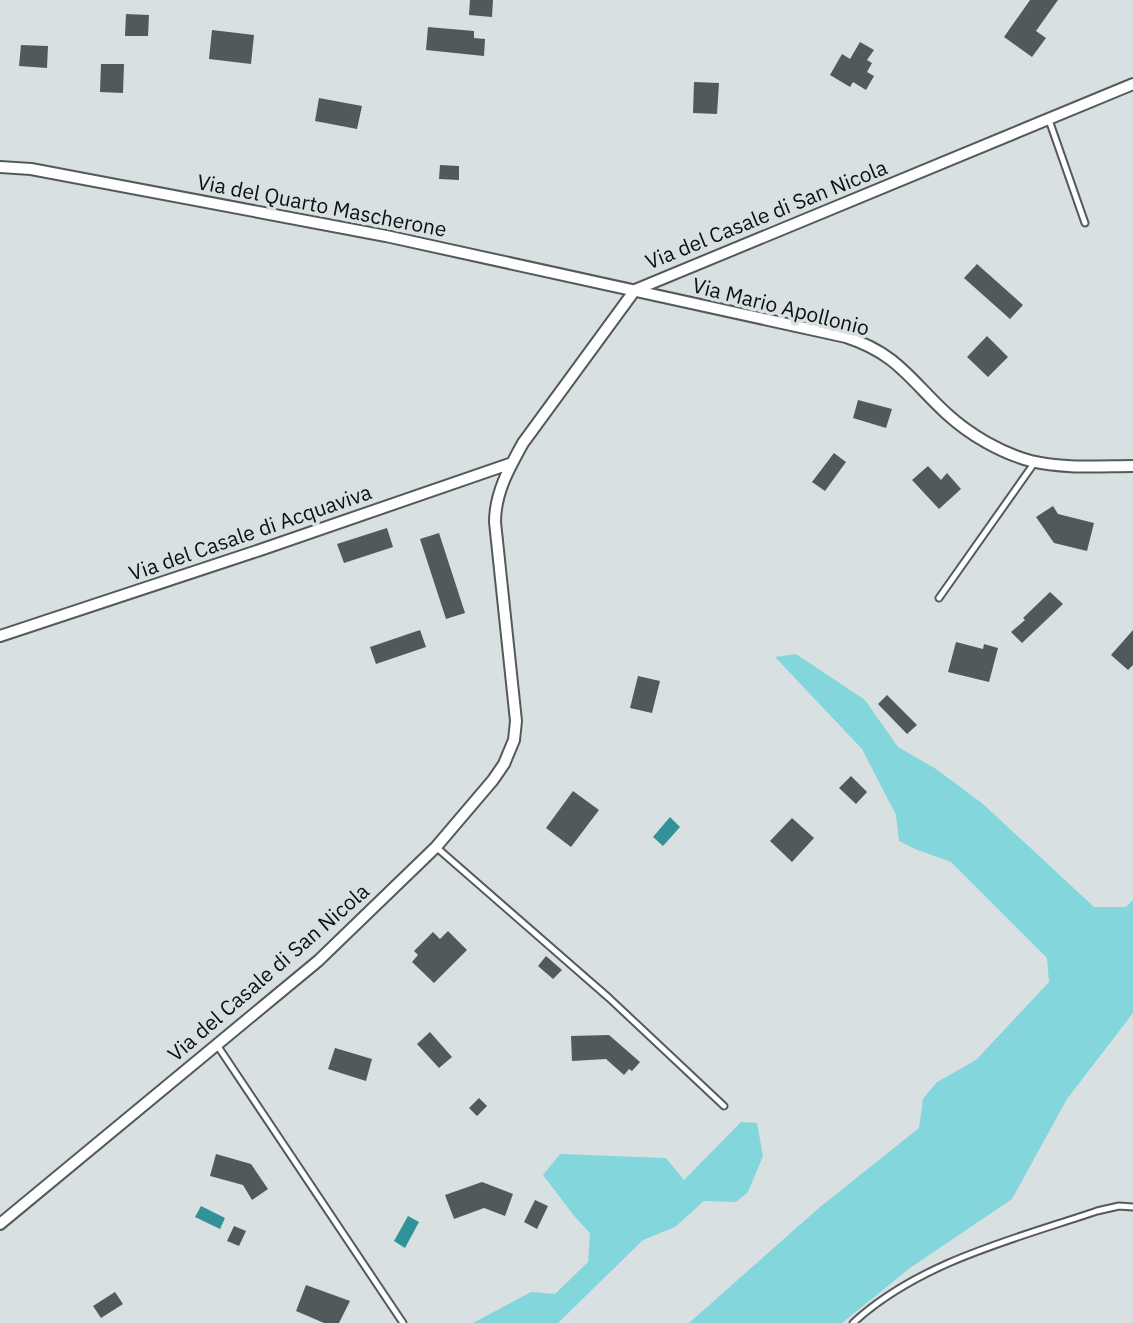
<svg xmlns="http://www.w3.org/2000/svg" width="1133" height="1323" font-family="'IBM Plex Sans',sans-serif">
<rect width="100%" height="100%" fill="#d8e0e1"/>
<!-- green -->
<path fill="#84d6dd" d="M796,654l69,46 33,47 38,22 47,35 111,103h32l7,-7v113l-66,86 -55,100 -102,69 -68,55h-153l131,-116 99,-79 4,-29 14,-17 39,-22 73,-78 -2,-24 -96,-96 -36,-13 -16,-8 -3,-26 -34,-66 -87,-92z
M741,1122l16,1 6,33 -15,36 -12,10 -32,-1 -29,26 -32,13 -85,83h-85l58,-31 24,2 33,-32 2,-29 -15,-16 -32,-42 17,-21 106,4 18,22z"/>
<!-- water -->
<path fill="#319299" d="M670,817l10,10 -17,19 -10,-9z
M201,1206l24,12 -5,11 -25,-12z
M408,1216l11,6 -14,26 -11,-7z"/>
<!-- building -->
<path fill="#52595a" d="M470,0h23l-1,17 -23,-2z
M1030,0h28l-22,31 10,7 -14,19 -28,-20z
M126,14l23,1 -1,21h-23z
M428,27l46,4v7l11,1 -1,17 -58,-6z
M212,30l42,5 -3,29 -42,-5z
M860,42l14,8 -7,10 5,3 -5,9 7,4 -8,14 -13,-8 -3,5 -20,-12 12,-21 8,5z
M21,45l27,1 -1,22 -28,-2z
M101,64h23l-1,29 -23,-1z
M694,82l25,1 -2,31 -24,-1z
M319,98l43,8 -5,23 -42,-8z
M440,165l19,1v14l-20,-1z
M977,264l46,41 -13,14 -46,-41z
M987,336l21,21 -20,20 -21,-20z
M858,400l34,9 -6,19 -33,-10z
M834,453l12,9 -21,29 -13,-9z
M928,466l13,14 6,-7 14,16 -22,20 -27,-29z
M1053,506l5,8 36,9 -7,28 -33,-8 -18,-26z
M387,528l6,19 -49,16 -7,-19z
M439,533l26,80 -19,6 -26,-80z
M1050,592l13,12 -41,39 -11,-11 14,-12 -2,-2z
M420,630l6,17 -50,17 -6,-17z
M1133,630v35l-5,5 -17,-15z
M956,642l27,7 1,-5 14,4 -9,34 -41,-10z
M638,676l22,5 -8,32 -22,-5z
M887,695l30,30 -10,9 -29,-30z
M851,776l16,16 -11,12 -17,-16z
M573,791l26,19 -28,37 -25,-19z
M792,818l22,20 -22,24 -22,-21z
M448,931l19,19 -33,33 -22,-21 6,-7 -4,-4 19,-19 7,7z
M546,956l16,14 -9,9 -15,-13z
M430,1032l22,25 -13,11 -22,-24z
M609,1035l31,27 -8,9 -3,-2 -5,6 -18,-16 -34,2 -1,-25z
M335,1048l37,11 -6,22 -38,-12z
M479,1098l8,8 -10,10 -8,-8z
M216,1154l35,10 17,25 -16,11 -9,-15 -33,-9z
M482,1182l31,12 -8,22 -21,-8 -30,11 -9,-24z
M535,1200l13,6 -11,23 -13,-7z
M234,1226l12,5 -7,15 -12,-5z
M306,1285l44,16 -11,22h-15l-28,-12z
M115,1292l8,12 -22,14 -8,-12z"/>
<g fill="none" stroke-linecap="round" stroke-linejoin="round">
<defs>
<path id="lane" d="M1049,120l36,103
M939,598l96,-136
M436,847l173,151 115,108
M217,1045l186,278
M853,1323c66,-61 161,-84 244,-112l22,-5 14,1"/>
<path id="street" d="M0,167l31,2 355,67 460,101c52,17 64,43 101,77 23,21 54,39 84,47 33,8 69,5 102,5
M0,636l260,-86 252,-87
M0,1224l318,-263 118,-114 57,-67 11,-16 10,-24 2,-19 -21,-199c0,-29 14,-54 28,-79l112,-153 498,-206"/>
</defs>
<!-- lane casing -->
<use href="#lane" stroke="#545a5b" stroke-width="9"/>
<!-- street casing -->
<use href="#street" stroke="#545a5b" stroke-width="14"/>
<!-- lane -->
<use href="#lane" stroke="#fff" stroke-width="5"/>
<!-- street -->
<use href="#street" stroke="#fff" stroke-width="10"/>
</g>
<g text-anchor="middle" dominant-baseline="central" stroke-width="7" stroke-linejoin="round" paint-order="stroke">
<!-- street labels -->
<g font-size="21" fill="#0d1010" stroke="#d8e0e1">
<text transform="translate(322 205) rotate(11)">Via del Quarto Mascherone</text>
<text transform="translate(766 214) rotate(-22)">Via del Casale di San Nicola</text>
<text transform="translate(781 306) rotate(14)">Via Mario Apollonio</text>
<text transform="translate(250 532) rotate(-19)">Via del Casale di Acquaviva</text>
<text transform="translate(268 972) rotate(-41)">Via del Casale di San Nicola</text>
</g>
</g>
</svg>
